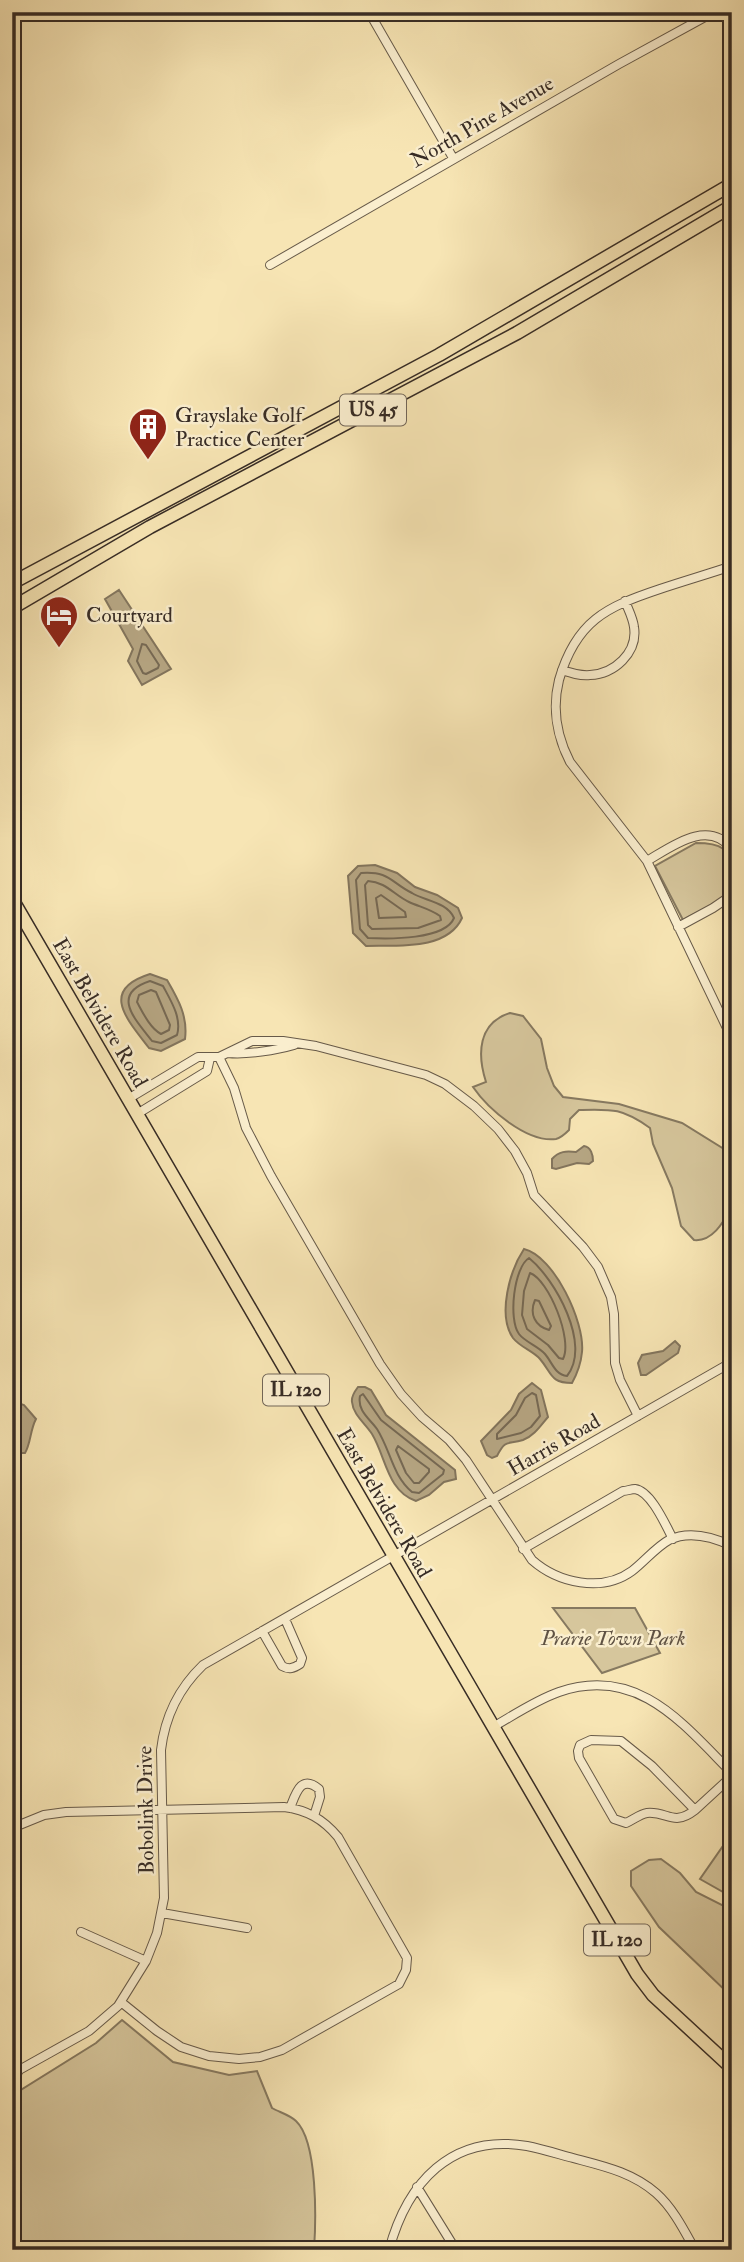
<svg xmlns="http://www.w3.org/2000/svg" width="744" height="2262" font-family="'IM FELL Double Pica',serif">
<rect width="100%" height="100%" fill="#f7e5b4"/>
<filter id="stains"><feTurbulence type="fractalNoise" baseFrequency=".00286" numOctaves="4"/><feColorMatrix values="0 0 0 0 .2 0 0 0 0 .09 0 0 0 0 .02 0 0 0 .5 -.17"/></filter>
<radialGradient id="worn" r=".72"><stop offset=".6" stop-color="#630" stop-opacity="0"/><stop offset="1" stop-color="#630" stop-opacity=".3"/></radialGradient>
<!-- green -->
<path fill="#d6c69c" stroke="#867960" stroke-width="2" d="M696,843c24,0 36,5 36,30 0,8 1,16 -5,21 -10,10 -32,19 -44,26l-28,-54z
M510,1013l13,3 18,23 6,29 7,18 9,11 56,7 63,19 50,31v24h-4l-2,12 5,18c-8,15 -19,34 -37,32l-13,-14 -9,-38 -19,-44 -3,-16c-28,-20 -38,-19 -71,-18l-9,9 -1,11c-4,4 -8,8 -13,9 -29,4 -68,-30 -83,-52l13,-5c-9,-28 -8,-59 24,-69z
M553,1608h82l25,45 -58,20z
M732,1833v64l-32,-18z
M661,1859l19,14 16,19 36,18v87l-73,-70 -28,-41v-15l18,-11z
M122,2020l51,42 56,13 28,-4 15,37c7,4 18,7 24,13 22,21 20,100 18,129h-302v-157l7,-2 77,-48z"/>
<!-- water -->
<path fill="#b6a683" stroke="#83755d" stroke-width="2" d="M119,590l52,79 -29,16 -14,-24 5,-12 -28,-50z
M375,865l22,8 18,14 22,8 21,13 4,10c-15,33 -66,27 -96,28l-13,-13 -5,-57 10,-10z
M150,974l17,6c11,19 21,36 18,59l-24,12 -12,-3c-22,-29 -50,-58 1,-74z
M584,1146c7,1 9,9 9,15l-4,3 -12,-1 -21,6 -4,-1v-9c7,-8 14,-8 24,-7z
M524,1249c30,7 61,73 58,103 -1,11 -5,22 -10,31 -22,0 -20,-10 -32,-24 -7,-8 -20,-12 -27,-21 -16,-23 -3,-68 11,-89z
M675,1341l5,5 -2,7 -32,22h-5l-3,-12 4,-8 21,-4z
M532,1383l9,7 7,27c-7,8 -14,19 -25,23 -15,5 -17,-2 -26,16l-5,2 -5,-3 -6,-14 30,-31 8,-16z
M358,1387h7l6,3 15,25 69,55 1,9 -12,3 -15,13 -13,6c-29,-10 -30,-44 -44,-67 -6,-10 -19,-19 -20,-32 -1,-6 3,-11 6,-15z
M12,1401l12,4 12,14c-6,11 -5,24 -11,34h-6l1,-5 -8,-5z"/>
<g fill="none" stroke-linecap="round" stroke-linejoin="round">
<!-- shore -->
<path stroke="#766954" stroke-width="2" d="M142,644l4,1 13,20 -1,3 -12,6 -3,-1 -6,-12z
M361,873c29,-2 29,9 51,20 13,8 35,9 42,25 -9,22 -65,21 -86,20l-8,-9 -4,-49z
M368,881c18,1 26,14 41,21 11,5 21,7 31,14l1,4 -23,8 -46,1 -4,-4 -3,-40z
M381,895l24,17 1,5 -27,1 -3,-20z
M150,981l13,5c8,15 19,32 14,49l-16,8 -9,-2c-17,-22 -42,-47 -2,-60z
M151,990l5,2 14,33 -1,5 -8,4c-11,-6 -18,-21 -24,-32l2,-7z
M529,1258c26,21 63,87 38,118 -12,-1 -15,-14 -22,-22 -7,-8 -20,-12 -26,-20 -11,-15 -5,-67 10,-76z
M530,1273c19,7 43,67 33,86l-4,-1 -11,-13 -21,-16 -5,-14 2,-24z
M535,1300l4,1 12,25 -2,4c-14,-4 -20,-16 -14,-30z
M532,1393l4,2 4,21 -9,11 -10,6 -24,6v-5l19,-19 9,-17z
M363,1394l18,26 63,50 -1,4 -24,19 -7,-1c-20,-17 -21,-41 -35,-63 -7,-10 -20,-18 -17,-33z
M398,1446l31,23v3l-10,11h-5l-8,-10 -10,-23z"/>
<defs>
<path id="street" d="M369,12l84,146
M270,265l349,-201 95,-52
M732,566c-24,8 -48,15 -72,23 -54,18 -84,32 -101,91 -7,28 -2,57 11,82l77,99 79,165 6,8
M562,670c9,3 18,6 28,5 24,-1 48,-22 44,-48 -1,-9 -6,-18 -9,-26
M647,861c24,-14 61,-43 85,-12
M678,927l35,-19 19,-13
M228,1053c18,2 49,-3 66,-8
M219,1057l15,31 12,40 25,48 109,188 21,30 21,23 27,23 17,20 66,100c26,23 70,33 100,11 12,-9 24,-24 37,-31 21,-10 44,-3 63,6
M128,1099l70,-42h21l33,-16h31l33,5 110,29 19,9 29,22 24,23 17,22 12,22 7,22 49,52 15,20 13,30 3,17 1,49 5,17 18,36
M137,1114l70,-43 3,-13
M523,1549l100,-58c4,0 8,-2 12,-2 16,2 31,37 38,50
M262,1631l20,35c7,4 12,2 18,-2l2,-6 -17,-39
M493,1727c21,-12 43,-27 66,-35 79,-27 124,32 173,81
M591,1740l30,1 31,25 43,44c-22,17 -27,1 -48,3 -7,1 -14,7 -21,10l-12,-4 -35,-61 -1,-7 2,-6z
M290,1808c6,-15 11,-34 29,-19l1,8 -6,19
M695,1810l37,-34
M12,1828l32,-13 22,-3 218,-5c23,3 39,12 54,30l69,121 -1,12 -7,14 -117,66 -22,7 -21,2 -30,-3 -28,-9 -24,-16 -36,-29
M162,1913l85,15
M81,1932l65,29
M12,2061l6,11
M12,2074l77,-43 29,-25 28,-45 11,-28 7,-35 -3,-148c4,-34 17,-61 42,-85l529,-303
M417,2187l39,63
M389,2250c18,-67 62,-117 138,-104 15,3 31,8 46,12 30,8 59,14 83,35 17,15 28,37 39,57"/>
<path id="primary" d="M12,583l427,-228 293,-171
M12,608l138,-81 367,-194 215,-127
M12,899l625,1075 16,21 79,73"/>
</defs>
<!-- street casing -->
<use href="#street" stroke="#675a49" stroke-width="10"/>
<!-- primary casing -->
<use href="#primary" stroke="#372c25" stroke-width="15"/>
<!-- street -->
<use href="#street" stroke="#faeece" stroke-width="8"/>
<!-- primary -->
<use href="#primary" stroke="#f7e5b4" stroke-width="12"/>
</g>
<!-- icons -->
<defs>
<symbol id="building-pin" viewBox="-11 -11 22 30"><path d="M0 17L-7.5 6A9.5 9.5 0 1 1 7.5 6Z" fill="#8f2418" stroke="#faeece"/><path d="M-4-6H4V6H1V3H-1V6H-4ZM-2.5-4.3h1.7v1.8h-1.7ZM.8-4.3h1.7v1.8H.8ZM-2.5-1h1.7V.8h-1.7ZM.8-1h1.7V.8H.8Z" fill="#fff"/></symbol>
<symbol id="hotel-pin" viewBox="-11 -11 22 30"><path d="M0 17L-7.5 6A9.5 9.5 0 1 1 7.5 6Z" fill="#8f2418" stroke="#faeece"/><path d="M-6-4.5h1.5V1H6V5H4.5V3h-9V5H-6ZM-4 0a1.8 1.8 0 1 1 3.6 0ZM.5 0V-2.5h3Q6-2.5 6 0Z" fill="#fff"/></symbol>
</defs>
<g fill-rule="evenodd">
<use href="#building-pin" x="126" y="405" width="44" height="60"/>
<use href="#hotel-pin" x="37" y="593" width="44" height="60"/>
</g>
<g text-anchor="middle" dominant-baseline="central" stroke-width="5" stroke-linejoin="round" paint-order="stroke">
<!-- shield labels -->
<g fill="#faeece" stroke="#726658" stroke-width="2">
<rect x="340" y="394.5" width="66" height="31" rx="5"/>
<rect x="263" y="1374.5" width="66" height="31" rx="5"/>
<rect x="584" y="1924.5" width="66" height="31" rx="5"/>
</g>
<g font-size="19" font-weight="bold" fill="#372c25">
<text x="373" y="410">US 45</text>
<text x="296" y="1390">IL 120</text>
<text x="617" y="1940">IL 120</text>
</g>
<!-- street labels -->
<g font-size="21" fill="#372c25" stroke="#faeece">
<text transform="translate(482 122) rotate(-30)">North Pine Avenue</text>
<text transform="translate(100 1013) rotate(60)">East Belvidere Road</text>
<text transform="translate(554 1445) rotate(-30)">Harris Road</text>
<text transform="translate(384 1503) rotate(60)">East Belvidere Road</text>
<text transform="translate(146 1810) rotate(-91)">Bobolink Drive</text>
</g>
<!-- poi labels -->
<g font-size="21" fill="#372c25" stroke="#faeece" text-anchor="start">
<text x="175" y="415">Grayslake Golf<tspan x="175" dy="24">Practice Center</tspan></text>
<text x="86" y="615">Courtyard</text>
</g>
<!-- park labels -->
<g font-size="21" font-style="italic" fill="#5f5243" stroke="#faeece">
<text x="613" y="1638">Prarie Town Park</text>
</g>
</g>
<!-- margin -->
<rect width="744" height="2262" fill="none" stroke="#f7e5b4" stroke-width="42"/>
<rect x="14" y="14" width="716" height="2234" fill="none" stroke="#372c25" stroke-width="3.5"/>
<rect x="21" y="21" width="702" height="2220" fill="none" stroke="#372c25" stroke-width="2"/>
<rect width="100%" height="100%" filter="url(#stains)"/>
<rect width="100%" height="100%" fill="url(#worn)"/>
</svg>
